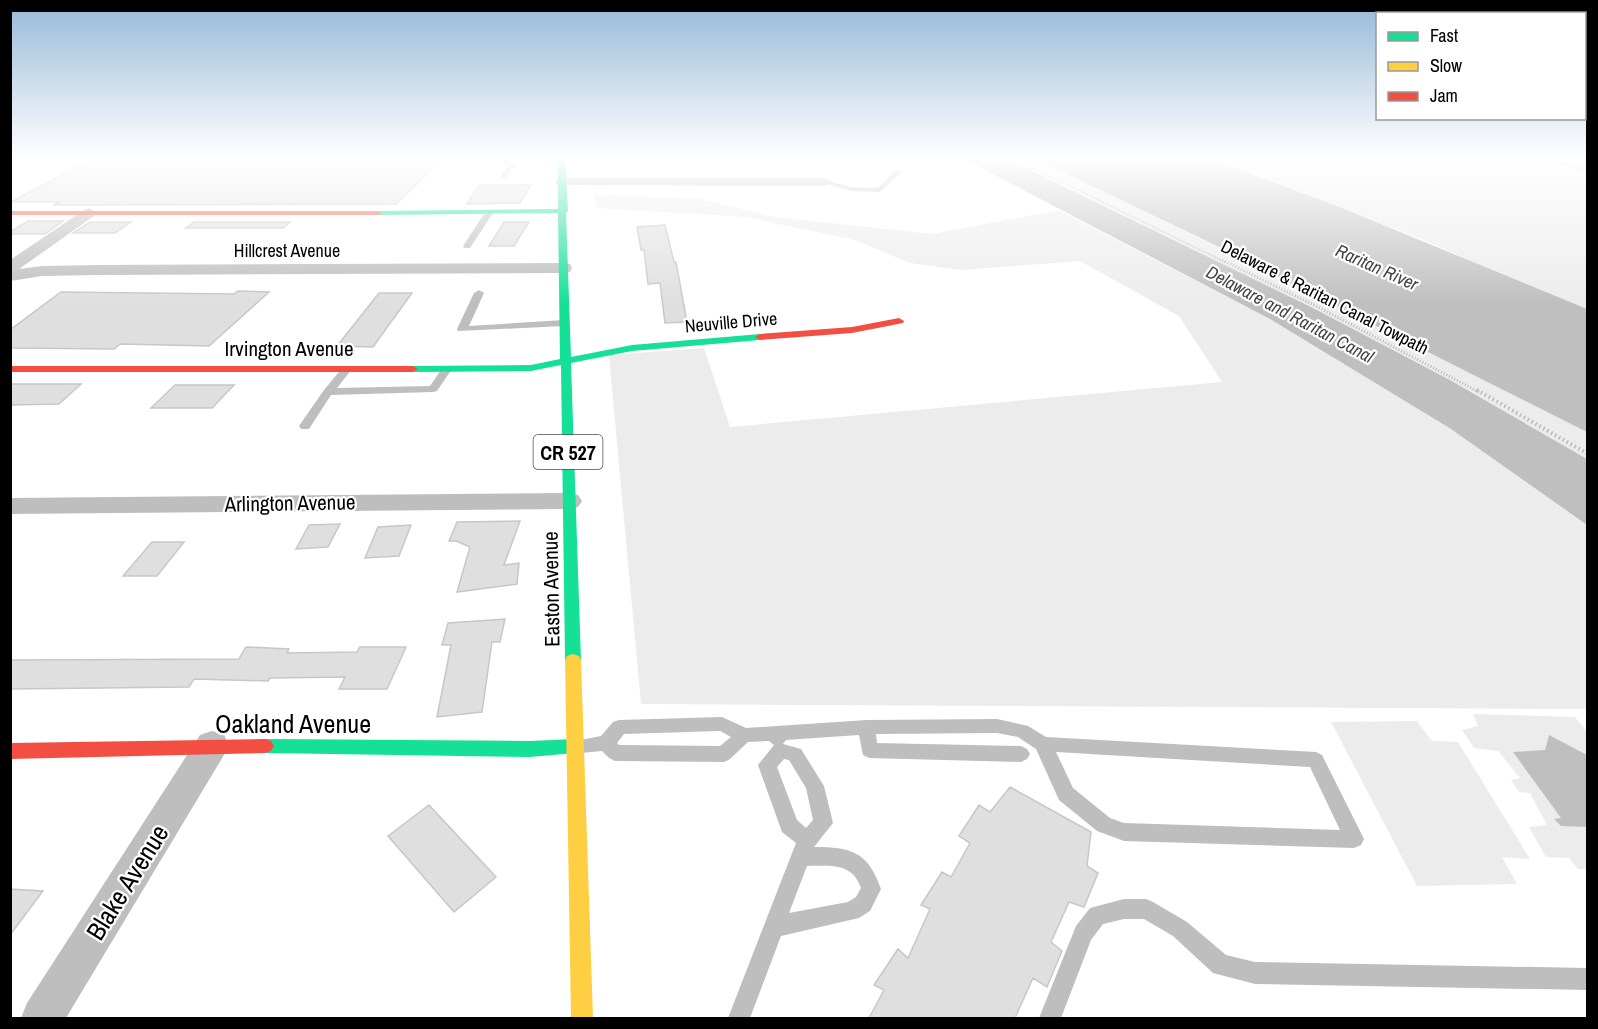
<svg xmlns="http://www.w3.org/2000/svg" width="1598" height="1029" font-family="'Archivo Narrow',sans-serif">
<rect width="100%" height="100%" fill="#fff"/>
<!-- green -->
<path fill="#ececec" d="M1005,158h28l172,82 364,181 18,11v27l-137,-79 -137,-72z
M1210,158h377v154l-168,-74z
M594,194l106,5 75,18 157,17 127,-24 211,109 181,110 136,96v184l-946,-5 -32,-349 95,-7 26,79 492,-45 -43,-66 -99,-55 -119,9 -51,-7 -55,-23 -109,-23 -149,-9z
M1473,714l102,3 12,15v137h-9l-9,-11 -23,-1 -17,-30 18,-2 -17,-32 -11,-1 -8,-12 9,-2 -22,-27 -24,-3 -12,-18 16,-4z
M1417,721l15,20 26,1 72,117 -28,-2 15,27 -100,2 -86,-164z"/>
<!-- water -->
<path fill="#bfbfbf" d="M962,158h43l308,150 137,72 137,79v66l-136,-96 -181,-110z
M1033,158h176l138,52 240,99v123l-382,-192z
M1549,735l38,20v72l-26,-1 -7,-7 7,-1 -48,-66 32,-2z"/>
<!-- building -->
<path fill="#dfdfdf" stroke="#c7c7c7" stroke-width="1.5" d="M152,161l159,2 130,-2 -45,43 -342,1 5,-3h-48l75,-40z
M479,185h52l-11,18 -53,1z
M28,221h35l-18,13h-35v-2z
M90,222h41l-16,11h-42z
M194,222h96l-7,6h-97z
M504,222h25l-15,24h-25z
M665,225l9,37h2l11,60 -22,1 -5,-40 -12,1 -4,-34h-3l-4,-23z
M238,291l31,1 -60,54 -89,-2 -6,5 -104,-1v-18l51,-38 173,2z
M379,293h33l-39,54 -36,-1z
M10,384h71l-22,20 -49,1z
M175,385h59l-22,23h-61z
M520,521l-16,44 15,-2 -2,21 -60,8 13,-45 -14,-6h-7l8,-19z
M340,524l-12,23 -32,2 13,-24z
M411,525l-12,31 -34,2 13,-31z
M152,542h32l-27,34h-34z
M505,619l-5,23h-8l-10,70 -45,5 14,-72h-9l6,-22z
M246,647l43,2 -2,4 70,-1 3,-5h46l-19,42h-48l6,-12 -75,1 -2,3 -74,-2 -5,8 -179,2v-29l229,-1z
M1010,787l81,45 -4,34 11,7 -14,34 -15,-5 -18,40 11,9 -15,36 -14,-9 -18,40h-146l15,-28 -10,-5 24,-36 10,9 22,-49 -9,-4 21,-33 9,5 19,-34 -11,-7 20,-31 11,7z
M429,805l67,72 -42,35 -66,-76z
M10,889l33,2 -33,44z"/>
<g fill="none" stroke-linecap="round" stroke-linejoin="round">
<!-- path-far2 -->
<path stroke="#b9b9b9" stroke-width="2" stroke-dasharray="1 1.5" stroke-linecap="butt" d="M1013,158l212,104"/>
<!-- path-far1 -->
<path stroke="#b9b9b9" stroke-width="3" stroke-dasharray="1 2" stroke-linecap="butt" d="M1222,260l94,46 163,86"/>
<!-- path -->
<path stroke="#b9b9b9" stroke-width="4" stroke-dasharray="1.5 3" stroke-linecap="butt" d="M1477,390l111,64"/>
<!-- lane -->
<path fill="#bebebe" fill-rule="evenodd" d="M504,158h7l-1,4 6,3 -12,14 -4,-2 8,-11 -6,-3z
M1541,158h12l35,11v4z
M895,170l7,2 -22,20 -29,-1 -30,-9 4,-2 26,7 27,1z
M486,211l7,2 -23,35h-6l-1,-2z
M479,290l5,3 -15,33 95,-6 5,3 -5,3 -106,5 -1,-2 17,-36z
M347,366l5,3 -15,19 93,-2 13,-19h8l1,2 -15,22 -4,1 -102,3 -22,34h-8l-2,-3 25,-36 19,-23z
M722,717l24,11 121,-8 130,-1 31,7 18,11 270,15 6,3 42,84 -3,6 -7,3 -230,-7 -27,-10 -38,-31 -23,-51 -18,-12 -21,-4 -121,1 1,9 144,3 6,3 3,5 -3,5 -6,3 -152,-4 -6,-3 -4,-20 -73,5 -3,4 18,5 23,37 9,37 -19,24c38,0 54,5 67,42l-11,22 -11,7 -78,18 -31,82h-22l68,-175 -14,-11 -24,-67 16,-20 -5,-4 -21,1 -18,17 -6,3 -109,-1 -6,-3 -7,-7 -21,2 -6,-2 -3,-5 3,-5 26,-5 12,-14 6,-2zM720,731l11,6 -11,9 -101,-1 -2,-2 7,-9zM1056,752l254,15 30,63 -216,-7 -14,-5 -37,-30zM784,759l5,1 17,28 7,32 -7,8 -9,-8 -20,-53zM807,866c23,0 45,-4 54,22l-5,9 -8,5 -59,11z
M1124,899h22l7,3 34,20 39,33 29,7 333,6v22l-333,-6 -42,-11 -40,-37 -29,-17h-20l-21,5 -12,16 -30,78h-22l37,-92 14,-18z"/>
<!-- street -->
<path fill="#bebebe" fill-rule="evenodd" d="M562,178h263l7,4 -7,4 -268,-1 -2,-3 2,-3z
M89,208l8,5 -3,3 -75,53 23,-3 56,-1 466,-2 6,1 2,4 -2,4 -6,1 -466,2 -56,1 -32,5v-21l74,-50z
M569,493l9,2 4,6 -4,6 -9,2 -559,5v-16z
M212,731l12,4 5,10 -5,10 -158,263h-45l6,-15 173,-268z"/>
<!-- fast -->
<path fill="#16e098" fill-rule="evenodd" d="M558,158h7l3,53 -2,2 5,144 61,-12 128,-11 5,3 -5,3 -128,11 -61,12 10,297 -2,4 -6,2 -6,-2 -2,-4 -4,-295 -30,6 -118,1 -5,-3 5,-3 118,-1 29,-6 -2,-146 -180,2 -4,-2 4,-2 180,-2z
M265,739l265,2 45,-2 6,2 3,5 -3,5 -6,2 -45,4 -265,-4 -6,-2 -3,-5 3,-5z"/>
<!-- slow -->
<path fill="#ffcf43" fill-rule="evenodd" d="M573,654l6,2 2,4 12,358h-22l-6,-358 2,-4z"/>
<!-- jam -->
<path fill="#f24e42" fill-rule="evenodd" d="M10,211h368l4,2 -4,2h-368z
M899,318l5,3 -1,2 -51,10 -92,7 -5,-3 5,-3 92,-7z
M10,366h403l5,3 -5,3h-403z
M265,739l6,2 3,5 -3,5 -6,2 -255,6v-16z"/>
</g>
<!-- sky -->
<linearGradient id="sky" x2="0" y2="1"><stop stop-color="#97b8d8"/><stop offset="0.52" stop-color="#fff"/><stop offset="1" stop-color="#fff" stop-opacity="0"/></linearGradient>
<rect width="1598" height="303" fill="url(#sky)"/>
<g text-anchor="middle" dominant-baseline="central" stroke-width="4.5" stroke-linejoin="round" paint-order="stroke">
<!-- far-street labels -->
<g font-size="18" fill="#000" stroke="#fff">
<text x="287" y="250">Hillcrest Avenue</text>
<text transform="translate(1325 297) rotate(27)">Delaware &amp; Raritan Canal Towpath</text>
<text transform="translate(731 322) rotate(-5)">Neuville Drive</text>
</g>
<!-- far-water labels -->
<g font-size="18" font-style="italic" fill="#444" stroke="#fff">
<text transform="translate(1377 267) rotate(24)">Raritan River</text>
<text transform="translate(1290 314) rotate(28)">Delaware and Raritan Canal</text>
</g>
<!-- shield labels -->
<rect fill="#fff" stroke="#4c4c4c" stroke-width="1.5" x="533.5" y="435" width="69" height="34" rx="4.5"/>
<g font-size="20" font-weight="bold" fill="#000">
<text x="568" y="452">CR 527</text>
</g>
<!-- street labels -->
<g font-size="21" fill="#000" stroke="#fff">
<text x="289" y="348">Irvington Avenue</text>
<text transform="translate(290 503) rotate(-1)">Arlington Avenue</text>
<text transform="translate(551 589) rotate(-91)">Easton Avenue</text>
</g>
<!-- near-street labels -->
<g font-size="26" fill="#000" stroke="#fff">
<text x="293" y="723">Oakland Avenue</text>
<text transform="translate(127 882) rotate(-58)">Blake Avenue</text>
</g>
</g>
<!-- border -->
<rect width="1598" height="1029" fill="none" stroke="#000000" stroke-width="24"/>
<!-- legend -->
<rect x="1376" y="12" width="210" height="108" fill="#ffffff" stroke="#999999" stroke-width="1.5"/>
<rect x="1388" y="32" width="30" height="9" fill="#16e098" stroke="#999999" stroke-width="1.5"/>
<text x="1430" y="42" font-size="18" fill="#000000">Fast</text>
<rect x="1388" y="62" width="30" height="9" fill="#ffcf43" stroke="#999999" stroke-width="1.5"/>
<text x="1430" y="72" font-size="18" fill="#000000">Slow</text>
<rect x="1388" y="92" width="30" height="9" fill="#f24e42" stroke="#999999" stroke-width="1.5"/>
<text x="1430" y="102" font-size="18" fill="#000000">Jam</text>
</svg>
